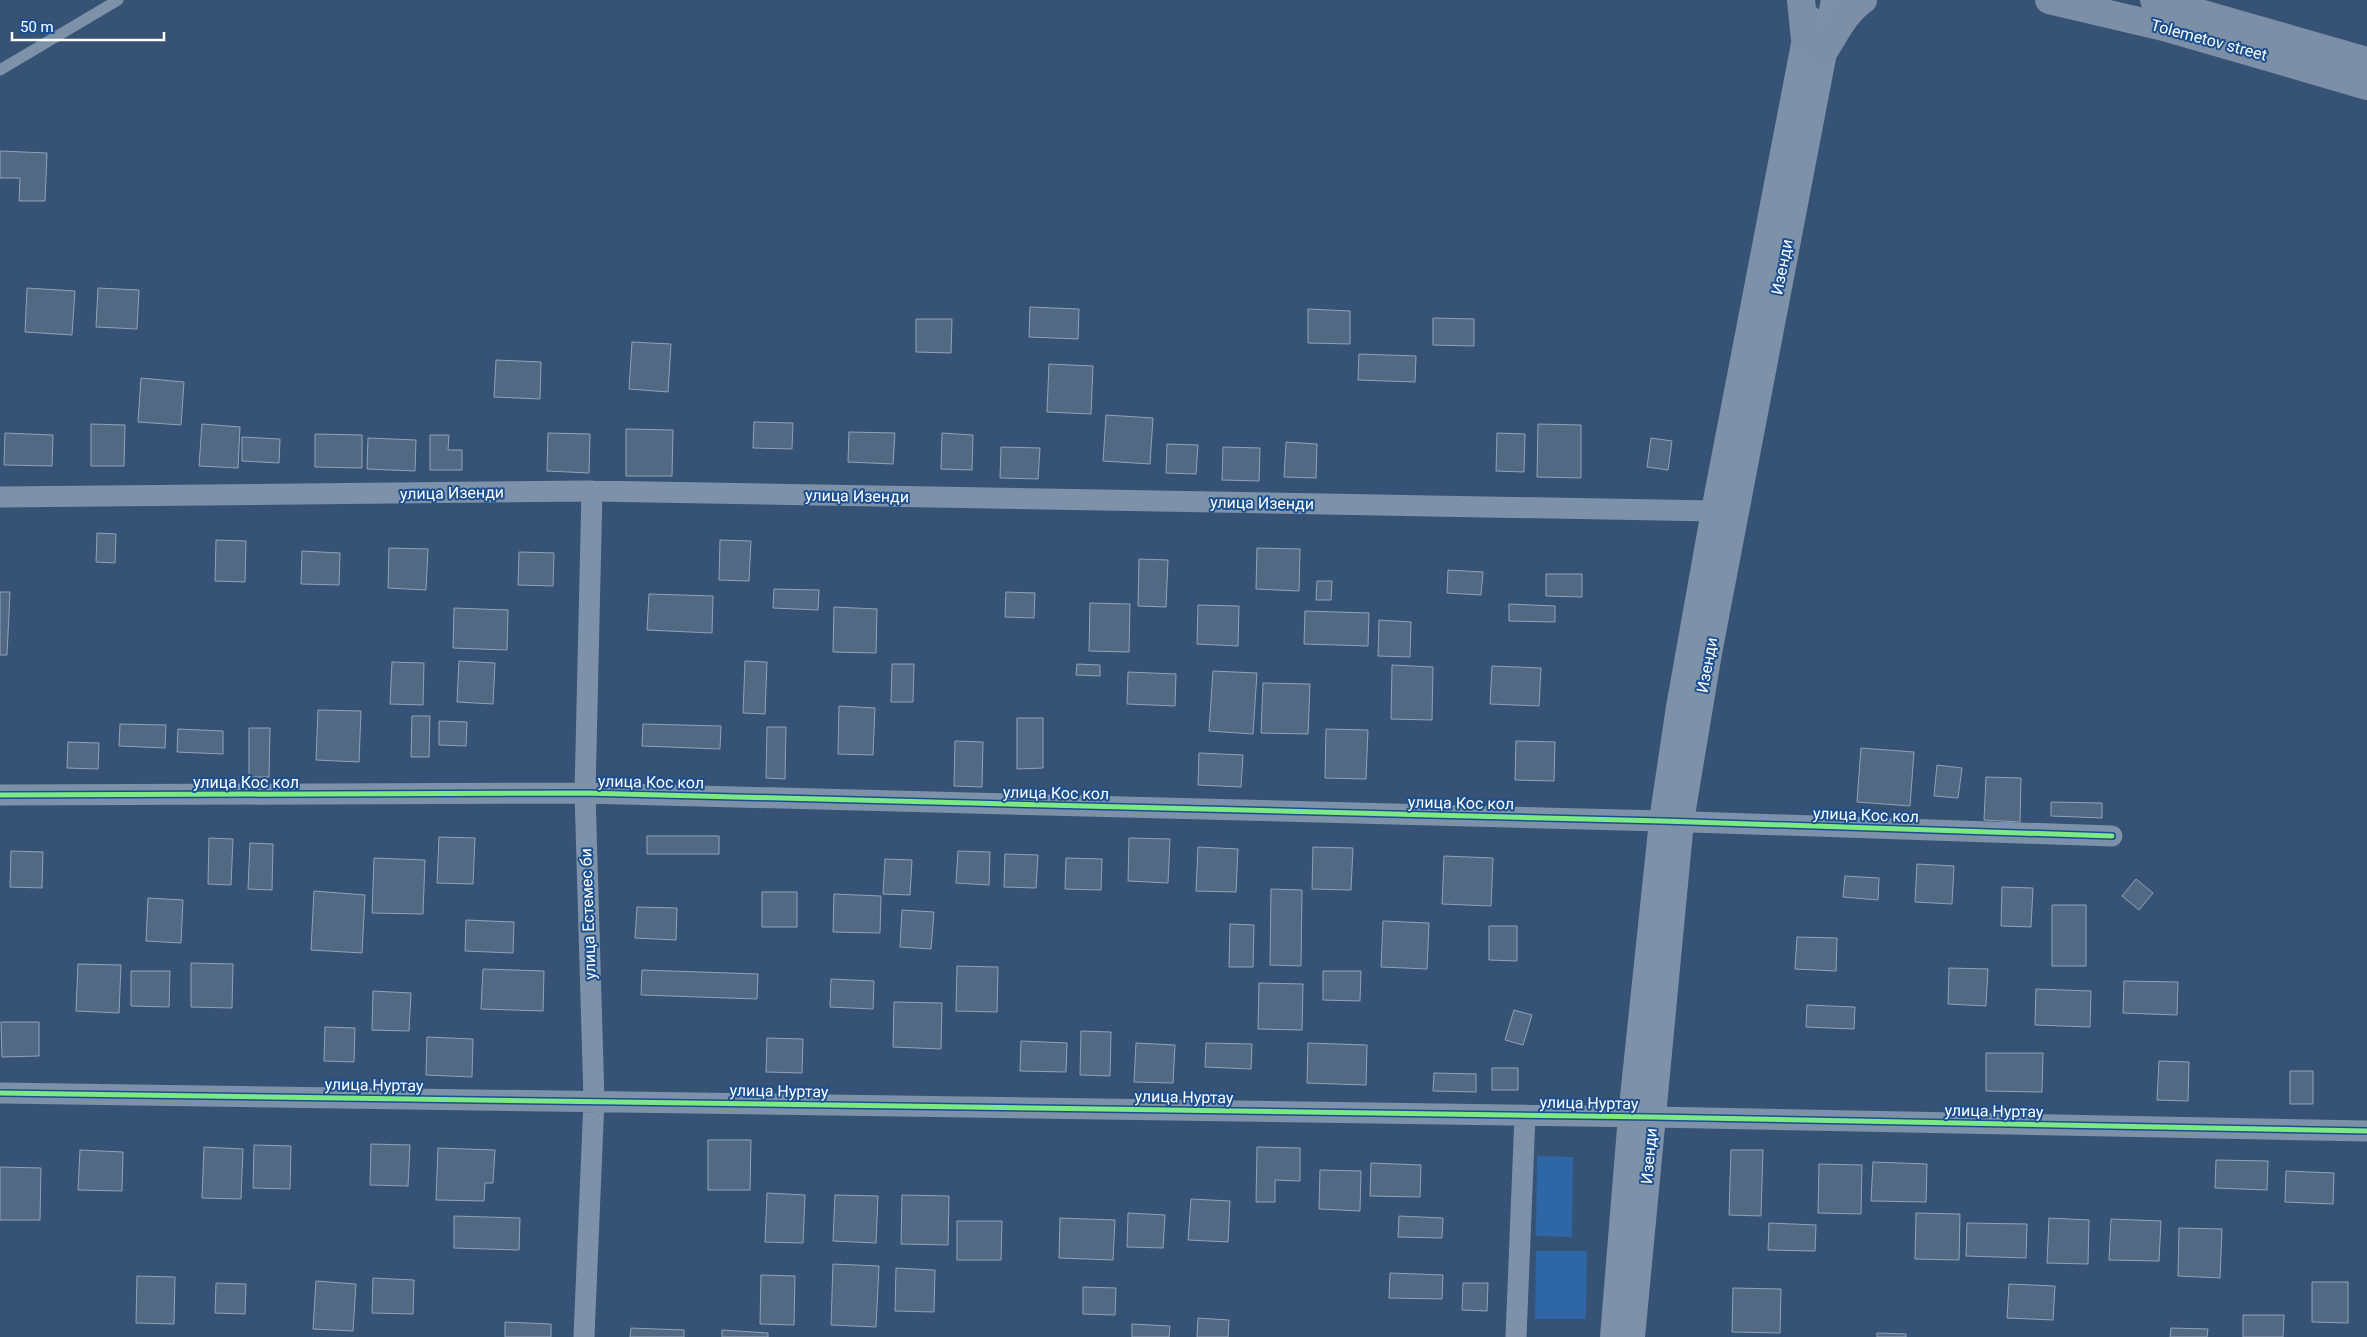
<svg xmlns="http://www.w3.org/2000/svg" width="2367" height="1337" font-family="Roboto,sans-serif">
<rect width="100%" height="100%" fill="#365274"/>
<!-- green -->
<path fill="#2f66a5" d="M1537,1156l36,1 -1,80 -36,-1z
M1536,1251h51l-1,68h-51z"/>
<!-- building -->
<path fill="#526984" stroke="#92a2b6" d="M0,151l47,2 -2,48h-26l1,-23h-20z
M27,288l48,3 -3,44 -47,-3z
M98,288l41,2 -2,39 -41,-2z
M1030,307l49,2 -1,30 -49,-2z
M1308,309l42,2v33l-42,-1z
M1433,318l41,1v27l-41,-1z
M916,319h36l-1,34 -35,-1z
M632,342l39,2 -3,48 -39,-3z
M1359,354l57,2 -1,26 -57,-2z
M496,360l45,2 -1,37 -46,-2z
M1049,364l44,2 -2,48 -44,-2z
M141,378l43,4 -3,43 -43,-3z
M1106,415l47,3 -3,46 -47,-3z
M754,422l39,1 -1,26 -39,-1z
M91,424l34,1 -1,41h-33z
M202,424l38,3 -2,41 -39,-2z
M1538,424l43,1v53l-44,-1z
M626,429l47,1 -1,46h-46z
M849,432l46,1 -2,31 -45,-2z
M5,433l48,2 -1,31 -48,-1z
M548,433l42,1 -1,39 -42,-2z
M942,433l31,2 -1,35 -31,-1z
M1497,433l28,1 -1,38 -28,-1z
M315,434l47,1v33l-47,-1z
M430,435h19l-1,15h14v20h-32z
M242,437l38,2 -1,24 -37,-2z
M368,438l48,2 -1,31 -48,-2z
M1651,438l21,3 -4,29 -21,-3z
M1286,442l31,2 -1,34 -32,-1z
M1167,444l31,1 -2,29 -30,-1z
M1001,447l39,1 -2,31 -38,-1z
M1223,447l37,1 -1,33 -37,-1z
M97,533l19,1 -1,29 -19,-1z
M216,540l30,1 -1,41 -30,-1z
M720,540l31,1 -2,40 -30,-1z
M389,548l39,1 -2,41 -38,-2z
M1257,548l43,1 -1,42 -43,-2z
M302,551l38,2 -1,32 -38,-1z
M519,552l35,1 -1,33 -35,-1z
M1139,559l29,1 -2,47 -28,-1z
M1448,570l35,2 -2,23 -34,-2z
M1546,574h36v23l-36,-1z
M1317,581h15l-1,19h-15z
M774,589l45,1 -1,20 -45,-2z
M0,592h10l-3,63h-7z
M1006,592l29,1 -1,25 -29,-1z
M649,594l64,2 -1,37 -65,-3z
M1090,603l40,1 -1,48 -40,-1z
M1509,604l46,2v16l-46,-1z
M1198,605l41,1 -1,40 -41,-2z
M834,607l43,2 -1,44 -43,-1z
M454,608l54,2 -1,40 -54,-2z
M1305,611l64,2 -1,33 -64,-2z
M1379,620l32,2 -1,35 -32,-1z
M459,661l36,2 -2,41 -36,-2z
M745,661l22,1 -2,52 -22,-1z
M392,662l32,1 -1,42 -33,-1z
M892,664h22l-1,38h-22z
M1077,664l23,1v11l-24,-1z
M1392,665l41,2 -1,53 -41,-1z
M1492,666l49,2 -2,38 -49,-2z
M1213,671l44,2 -4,61 -44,-3z
M1128,672l48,2 -1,32 -48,-2z
M1263,683l47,1 -2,50 -47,-1z
M839,706l36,2 -2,47 -35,-1z
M318,710l43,1 -2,51 -43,-2z
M412,716h18l-1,41h-18z
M1017,718h26v50l-26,1z
M439,721l28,1 -1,24 -27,-1z
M120,724l46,1 -1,23 -46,-2z
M643,724l78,2 -1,23 -78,-3z
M767,727h19l-1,52 -19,-1z
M249,728h21l-1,49h-20z
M178,729l45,2v23l-46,-2z
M1326,729l42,1 -2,49 -41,-1z
M955,741l28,1 -1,45 -28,-1z
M1516,741l39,1 -1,39 -39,-1z
M68,742l31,1 -1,26 -31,-1z
M1861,748l53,4 -4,54 -53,-4z
M1199,753l44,2 -2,32 -43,-2z
M1937,765l25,3 -4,30 -24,-2z
M1986,777l35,1 -1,44 -36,-2z
M2051,802l51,1v15l-51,-2z
M647,836h72v18h-72z
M439,837l36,1 -2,46 -36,-1z
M209,838l24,1 -2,46 -23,-1z
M1129,838l41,1 -2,44 -40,-2z
M250,843l23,1 -1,46 -24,-1z
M1198,847l40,2 -2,43 -40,-1z
M1313,847l40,1 -2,42 -39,-1z
M11,851l32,1 -1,36 -32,-1z
M958,851l32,1 -1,33 -33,-2z
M1005,854l33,1 -2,33 -32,-1z
M1444,856l49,2 -2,48 -49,-2z
M374,858l51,2 -2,54 -51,-1z
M1066,858l36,1 -1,31 -36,-1z
M885,859l27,1 -2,35 -27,-1z
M1917,864l37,2 -2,38 -37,-2z
M1845,876l34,2 -1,22 -35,-3z
M2136,879l17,14 -14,17 -17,-14z
M2002,887l31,1 -2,39 -30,-1z
M1271,889l31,1 -1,76 -31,-1z
M314,891l51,4 -3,58 -51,-3z
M762,892h35v35h-35z
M834,894l47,2 -1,37 -47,-1z
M148,898l35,2 -2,43 -35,-2z
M2052,905h34v61h-34z
M637,907l40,1 -1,32 -41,-2z
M902,910l32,2 -3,37 -31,-2z
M466,920l48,2 -1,31 -48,-2z
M1383,921l46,2 -2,46 -46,-2z
M1230,924l24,1 -1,42h-24z
M1489,926h28v35l-28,-1z
M1797,937l40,1 -1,33 -41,-2z
M191,963l42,1 -1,44 -41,-1z
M78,964l43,1 -2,48 -43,-2z
M957,966l41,1 -1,45 -41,-1z
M1949,968l39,1 -2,37 -38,-2z
M483,969l61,2 -1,40 -62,-2z
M642,970l116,4 -1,25 -116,-4z
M131,971h39l-1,36 -38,-1z
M1323,971h38l-1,30 -37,-1z
M831,979l43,2 -1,28 -43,-2z
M2124,981l54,1 -1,33 -54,-2z
M1259,983l44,1 -1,46 -44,-1z
M2036,989l55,2 -1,36 -55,-2z
M373,991l38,2 -2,38 -37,-1z
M894,1002l48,1 -1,46 -48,-2z
M1807,1005l48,2 -1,22 -48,-2z
M1514,1010l18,5 -9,30 -18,-5z
M1,1022h38v34l-37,1z
M325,1027l30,1 -1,34 -30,-1z
M1081,1031l30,1 -1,44 -30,-1z
M427,1037l46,2 -1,38 -46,-2z
M767,1038l36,1 -1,34 -36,-1z
M1021,1041l46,2 -1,29 -46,-1z
M1136,1043l39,2 -2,38 -39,-1z
M1206,1043l46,1 -1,25 -46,-2z
M1308,1043l59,2 -1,40 -59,-2z
M1986,1053h57l-1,39 -56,-1z
M2159,1061l30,1 -1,39 -31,-1z
M1492,1068h26v22h-26z
M2290,1071h23v33h-23z
M1434,1073l42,1v18l-43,-1z
M708,1140h43l-1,50h-42z
M371,1144l39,1 -2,41 -38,-1z
M254,1145l37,1 -1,43 -37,-1z
M204,1147l39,2 -2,50 -39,-1z
M1257,1147l43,1v33l-25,-1v22h-19z
M438,1148l57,2 -2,33h-8l-1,18 -48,-1z
M80,1150l43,2 -1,39 -44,-1z
M1731,1150h32l-2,66 -32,-1z
M2216,1160l52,1 -1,29 -52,-2z
M1873,1162l54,2 -1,38 -55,-1z
M1371,1163l50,2 -1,32 -50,-1z
M1819,1164l43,1 -1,49 -43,-1z
M0,1167l41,1 -1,52h-40z
M1320,1170l41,1 -1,40 -41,-2z
M2286,1171l48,2 -1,31 -48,-2z
M767,1193l38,2 -2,48 -38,-1z
M835,1195l43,1 -2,47 -43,-2z
M902,1195l47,1 -1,49 -47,-1z
M1191,1199l39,2 -2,41 -40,-2z
M1128,1213l37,2 -2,33 -36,-1z
M1916,1213l44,1 -1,46 -44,-1z
M454,1216l66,2 -1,32 -65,-2z
M1399,1216l44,2 -1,20 -44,-1z
M1060,1218l55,2 -2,40 -54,-2z
M2049,1218l40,2 -1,44 -41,-1z
M2111,1219l50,2 -2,40 -50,-1z
M957,1221h45l-1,39h-44z
M1769,1223l47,2 -1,26 -47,-1z
M1967,1223l60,1 -1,34 -60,-2z
M2179,1228l43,1 -2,49 -42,-2z
M833,1264l46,2 -3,61 -45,-2z
M896,1268l39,2 -1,42 -39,-1z
M1390,1273l53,2 -1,24 -53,-1z
M761,1275l34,1 -1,49 -34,-1z
M137,1276l38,1 -1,47 -38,-1z
M373,1278l41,2 -1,34 -41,-1z
M316,1281l40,3 -3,47 -40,-2z
M2312,1282h36v41l-36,-1z
M216,1283l30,1 -1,30 -30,-1z
M1463,1283h25l-1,28 -25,-1z
M2009,1284l46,2 -2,34 -46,-2z
M1083,1287l33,1 -1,27 -32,-1z
M1733,1288l48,1 -1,44 -48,-1z
M2243,1315h41l-1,22h-40z
M1198,1318l31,2 -1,17h-31z
M505,1322l46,2v13h-46z
M1132,1324l38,2 -1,11h-37z
M631,1328l53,2v7h-54z
M2171,1328l37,1 -1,8h-37z
M722,1330l46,3v4h-46z
M1877,1333l29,1v3h-29z"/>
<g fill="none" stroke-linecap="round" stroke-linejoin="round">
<!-- service -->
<path stroke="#7d92a8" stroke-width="11" d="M0,70l118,-70"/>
<!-- minor -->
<path stroke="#7d92a8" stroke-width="21" d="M0,497l592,-6 1122,20 15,3
M0,795l585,-2 1077,28 450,15
M0,1093l1653,24 714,14
M584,1337l10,-237 -9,-307 7,-302
M1516,1337l9,-222"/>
<!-- tertiary -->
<path stroke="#7d92a8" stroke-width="26" d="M1613,1337l18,-221 31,-295 17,-114 35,-196 95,-493
M1632,1337l49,-516 28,-168 125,-653"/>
<!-- primary -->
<path stroke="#7d8ea7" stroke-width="28" d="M1801,0l4,40
M2049,0l115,27 203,59
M2154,0l213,61
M1824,51c11,-17 22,-40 39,-51"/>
<defs>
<path id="cycleway" d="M0,795l585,-2 1077,28 450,15
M0,1093l1653,24 714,14"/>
</defs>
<!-- cycleway casing -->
<use href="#cycleway" stroke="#1b4f8f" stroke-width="8"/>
<!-- cycleway -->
<use href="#cycleway" stroke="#7ce984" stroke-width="5"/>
</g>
<g text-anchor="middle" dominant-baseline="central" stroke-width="4" stroke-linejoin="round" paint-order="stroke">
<!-- street labels -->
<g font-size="16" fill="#fff" stroke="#1b4f8f">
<text transform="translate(2209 40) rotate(15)">Tolemetov street</text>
<text transform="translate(1782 267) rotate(-79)">Изенди</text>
<text transform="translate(452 493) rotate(-1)">улица Изенди</text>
<text transform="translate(857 496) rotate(1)">улица Изенди</text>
<text transform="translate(1262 503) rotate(1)">улица Изенди</text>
<text transform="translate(1707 665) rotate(-80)">Изенди</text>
<text x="246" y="782">улица Кос кол</text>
<text transform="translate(651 782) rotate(1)">улица Кос кол</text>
<text transform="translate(1056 793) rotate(1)">улица Кос кол</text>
<text transform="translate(1461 803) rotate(1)">улица Кос кол</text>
<text transform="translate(1866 815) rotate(2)">улица Кос кол</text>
<text transform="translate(588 914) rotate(-92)">улица Естемес би</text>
<text transform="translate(374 1085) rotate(1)">улица Нуртау</text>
<text transform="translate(779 1091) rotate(1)">улица Нуртау</text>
<text transform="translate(1184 1097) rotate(1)">улица Нуртау</text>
<text transform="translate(1589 1103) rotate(1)">улица Нуртау</text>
<text transform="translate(1994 1111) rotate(1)">улица Нуртау</text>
<text transform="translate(1649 1156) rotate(-85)">Изенди</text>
</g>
</g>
<!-- scale -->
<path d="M12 32v8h152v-8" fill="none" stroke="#ffffff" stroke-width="2.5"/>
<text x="20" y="32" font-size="15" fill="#ffffff" stroke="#1b4f8f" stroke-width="4" paint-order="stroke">50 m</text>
</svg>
